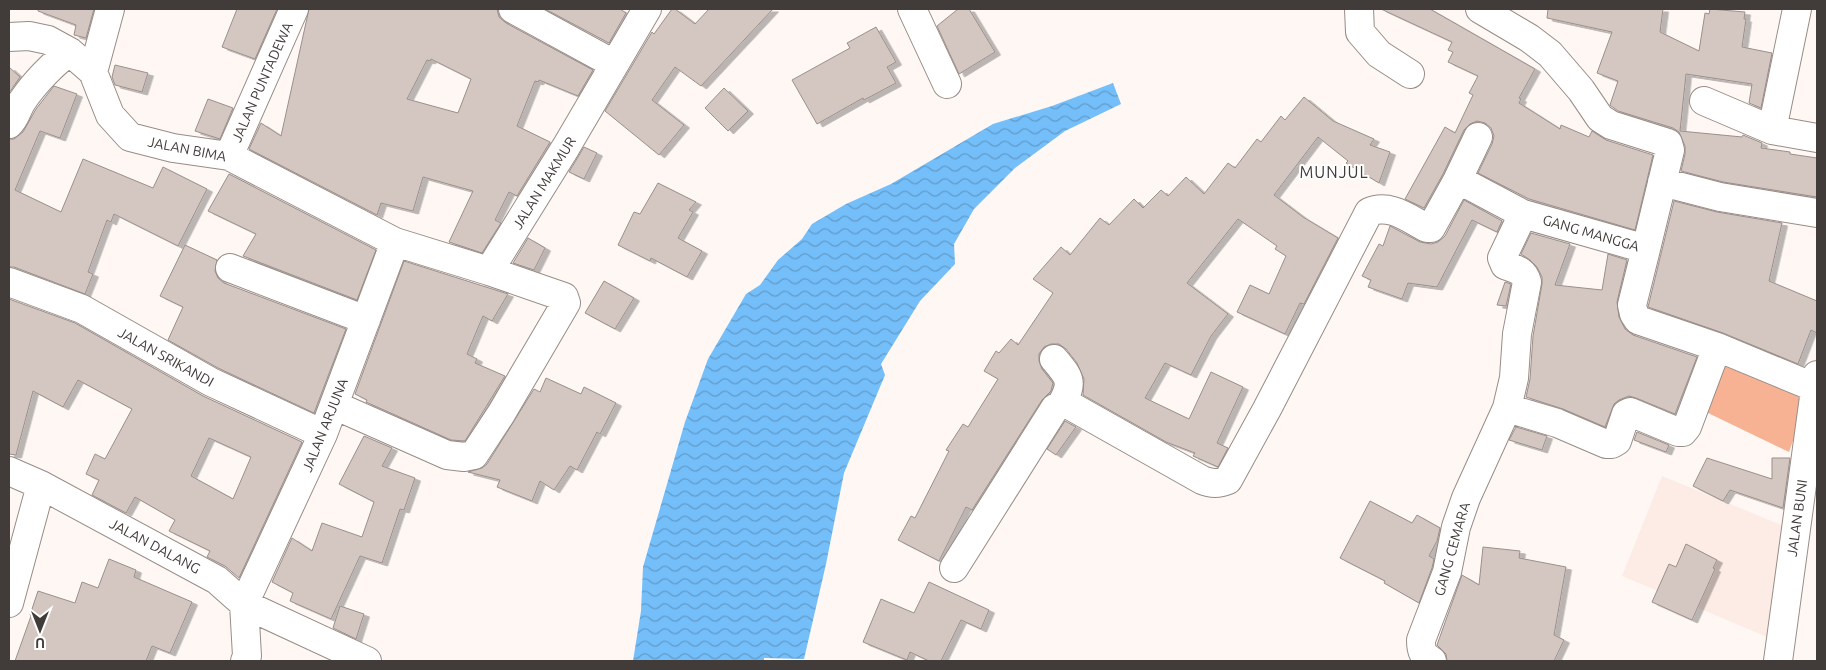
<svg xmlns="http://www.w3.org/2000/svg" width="1826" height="670" font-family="Ubuntu,sans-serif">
<defs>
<pattern id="water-waves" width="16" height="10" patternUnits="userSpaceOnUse" patternTransform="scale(1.25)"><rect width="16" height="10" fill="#74bef9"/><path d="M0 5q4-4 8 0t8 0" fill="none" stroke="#619ccb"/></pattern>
<filter id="shadow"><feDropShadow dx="5.5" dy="3" stdDeviation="0" flood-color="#0004"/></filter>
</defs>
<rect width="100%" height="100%" fill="#fef7f3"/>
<!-- built -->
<path fill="#fdece5" d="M1662,476l129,53 -19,110 -150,-63z"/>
<!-- green -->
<path fill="#f7b294" d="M1726,363l83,32 -20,57 -83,-40z"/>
<!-- water -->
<path fill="url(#water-waves)" d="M1113,83l8,21 -56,27 -50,37 -41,41 -20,35 1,20 -35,37 -39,63 4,11 -41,98 -18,91 -22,95 -40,-1v3h-131l8,-50 2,-44 42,-145 23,-63 38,-65 14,-9 18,-25 24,-21 10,-15 34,-20 45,-20 102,-60 59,-18z"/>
<!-- building -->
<path fill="#d4c7c2" stroke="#9b8f8a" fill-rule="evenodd" filter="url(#shadow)" d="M38,9h56l-8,29 -12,-3 2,-10 -38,-14z
M237,9h40l-22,50 -33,-12z
M309,9h188l2,8 7,6 87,47 -15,26 -39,-16 -1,2 -3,-1 -18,45 33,16 -33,54 -8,-4 -14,28 6,3 -19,30 -33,-11 24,-51 -50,-14 -10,34 -32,-8 -4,12 -128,-66 12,-26 20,13zM431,59l40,20 -13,34 -51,-14 20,-39 3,1z
M545,9h75l6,4 -17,30z
M672,9h3l20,15 14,-15h64l-72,77 -26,-19 -23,33 32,25 -25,30 -54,-44 47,-79 2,2z
M958,9h11l26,43 -36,22 -22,-48z
M1381,9h49l105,60 -16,29 2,1 -2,4 41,26 1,-4 28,12 3,-6 14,9 47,15 -18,75 -106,-31 -51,-26 14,-29 2,-8 -3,-8 -6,-5 -8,-2 -7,3 -6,6 -21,44 -19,34 -19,-9 40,-72 10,6 18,-38 -4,-2 9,-17 -30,-14 5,-10 -5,-2 4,-8z
M1548,9h115l-3,23 39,19 6,-38 4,1 1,-5 35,3 -1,7h2l-4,28 30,6 -11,55 -12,-5 3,-19 -66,-10 -6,57 62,6 1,-2 19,8 -1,5 29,4v2l27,4v39l-94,-15 -42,-11 4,-17v-8l-6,-14 -6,-4 -55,-17 -8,-6 8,-24 -21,-8 15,-41 -65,-14z
M876,27l20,35 -9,5 9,16 -32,17 -1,-2 -46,26 -25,-44 58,-32 -3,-5z
M115,65l33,8 -6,19 -27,-7 -3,-8z
M9,67l11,10 -11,16z
M54,86l23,8 -17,44 -20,-7 -25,59 46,22 22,-53 70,29 10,-21 44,22 -29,57 -64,-32 -3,8 -4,-2 -19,52 5,2 -8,20 -71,-27h-5v-128h5l9,-7 13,-23z
M724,88l24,23 -20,20 -23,-23z
M1304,97l29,24 41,18 -4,6 20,7 -11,31 -33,-20 2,-2 -30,-24 -44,58 29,22 35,21 -34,66 -4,-1 -15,31 -48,-22 13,-27 19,9 17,-38 -11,-7 2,-3 -39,-27 -51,64 41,31 -17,22 -20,39 -26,-12 -20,35 44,21 22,-47 32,15 -26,56 11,5 -10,19 -25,-11 2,-3 -29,-11 -83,-47 1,-16 -7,-16 -11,-14 -7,-5h-8l-7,3 -5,7v7l3,8 11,14 -2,8 -9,9 -70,110 -6,-3 -27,54 -41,-21 13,-24 4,2 34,-67 -3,-1 17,-26 5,3 30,-48 -14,-8 12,-20 3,2 12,-14 7,6 35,-52 -20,-14 28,-32 9,8 30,-37 9,7 25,-26 9,9 18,-18 7,6 18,-19 18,17 24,-31 7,5 22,-29 4,3 20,-26 4,4z
M208,99l25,9 -13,31 -25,-8z
M584,147l13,6 -13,26 -15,-7z
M229,174l147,76 -19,50 -114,-44 13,-22 -48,-23z
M658,183l38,19 -7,8 4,2 -15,26 24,13 -15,26 -36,-19 -1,3 -32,-16 16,-33 6,2z
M1464,200l38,21 -5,11 -25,-12 -35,67 -29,-4 -6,16 -34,-12 3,-7 -9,-4 17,-32 4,2 7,-20 30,16 11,2 7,-2 7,-6z
M1674,201l43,11 65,11 -13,58 48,20v32l-6,-3 -13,34 -75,-31 -75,-26z
M1531,233l39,11 -15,41 47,5 6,-36 19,6 -10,42 2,15 6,12 8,6 64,22 -22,57 -39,-16 -7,-2 -10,4 -5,4 -9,23 -42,-18 -37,-12 4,-18 3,-43 9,-52v-7l-5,-10 -7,-7 -9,-6z
M528,238l17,10 -11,22 -21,-7z
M185,245l32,15 -2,11 3,7 6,5 122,46 -32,84 -96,-45 -50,-28 15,-33 -23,-11z
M404,261l104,33 -16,27 -9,-5 -16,38 10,5 -2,4 30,13 -40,65 -14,-1 -85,-38 1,-2 -12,-6z
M604,281l30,17 -19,31 -30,-16z
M1505,282l6,2 -5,22 -9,-1z
M9,299l66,24 128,73 99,46 -63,136 -14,-12 -18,-9 3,-6 -41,-20 6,-11 -40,-23 -9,16 -34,-18 7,-15 -13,-6 9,-20 10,5 27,-50 -54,-29 -15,27 -30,-16 -17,64 -7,-1zM209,438l42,19 -18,42 -42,-23z
M546,378l35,16 3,-7 32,16 -16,31 -3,-2 -20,38 -7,-4 -16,24 -14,-9 -8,20 -35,-14 3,-7 -32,-8 14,-4 5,-4 47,-75 6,3z
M1065,421l11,6 -20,28 -9,-6z
M1516,427l31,9 -5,14 -33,-10z
M1637,432l32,13 -3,7 -32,-12z
M364,436l28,12 -10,18 33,12 -11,32 -4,-1 -18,54 -22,-7 -29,63 -41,-18 3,-8 -21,-11 20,-44 20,13 10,-28 40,14 12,-35 -35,-18z
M1707,458l65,21v-21h18l-7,50 -53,-18 -7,11 -30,-15z
M1370,501l42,22 5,-8 23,13 -3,13 -8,15 5,3 -2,9 -13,35 -35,-20 1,-2 -45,-23z
M1686,544l31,16 -4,8 2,1 -23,51 -40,-18 17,-38 7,3z
M1483,547l37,4 -1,7 47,9 -12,68 10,5 -10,21h-107l-1,-7 -9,-9 25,-70 17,10z
M109,559l27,11 -2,7 58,25 -22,51 -18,-7 -6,15h-131l16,-45 -1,-1 8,-24 37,12 7,-21 16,6z
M929,582l60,28 -8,19 -20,-9 -20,41h-12l-19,-9 -3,8 -44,-18 18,-43 33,14z
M340,606l24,8 -8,25 -23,-11z"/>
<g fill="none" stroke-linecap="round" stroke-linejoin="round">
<defs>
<path id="minor" d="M513,9l101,55
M912,9l35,75
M1359,9l1,23 19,22 31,20
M9,37l20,-1 19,4 22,12 23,20 17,43 20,22 43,11 56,8 166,86 94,29 77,-124 81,-138
M93,72l17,-63
M1704,101l68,29 45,8
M9,124c7,-6 8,-16 14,-24 10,-15 31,-38 47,-48
M1772,130l25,-121
M229,156l65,-147
M1457,181l21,-44
M1662,182l58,15 97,16
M1646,249l-14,56 2,9 4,6 79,27 99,41
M230,268l136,52
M9,282l73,27 129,73 112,52
M1054,359c16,19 20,23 7,46
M334,405l113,50 17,2 10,-2 27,-41 65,-111 -2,-6 -75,-26
M1507,408l50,15 49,21h6l5,-3 9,-27 4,-2 48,20h5l4,-5 30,-80
M9,471l32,14 176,95 27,24 3,52 -2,5
M954,568l101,-160 6,-3h8l133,75c10,4 16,4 26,0l39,-71 102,-197c21,-9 40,7 58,16h4l26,-47 2,-1 64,34
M9,603l32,-118
M367,661l-123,-57 79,-170 72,-192
M1432,661c-9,-6 -11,-9 -11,-21l26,-68 9,-45 10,-29 41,-90 7,-30 3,-44 10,-52c-3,-12 -12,-13 -22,-17l-3,-7 21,-44 123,35 24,-99 -2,-7 -57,-18 -11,-7 -19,-28 -31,-36 -21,-16 -49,-29
M1778,661l39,-286"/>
</defs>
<!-- minor casing -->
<use href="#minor" stroke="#988c87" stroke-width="30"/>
<!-- minor -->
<use href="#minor" stroke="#fff" stroke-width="28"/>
</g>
<g text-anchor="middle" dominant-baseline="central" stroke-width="4" stroke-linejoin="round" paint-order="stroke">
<!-- street labels -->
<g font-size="14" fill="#413c3a" stroke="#fff">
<text transform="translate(262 82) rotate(-66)">JALAN PUNTADEWA</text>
<text transform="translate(187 149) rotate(11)">JALAN BIMA</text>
<text transform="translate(544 183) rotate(-58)">JALAN MAKMUR</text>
<text transform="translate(1591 233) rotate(16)">GANG MANGGA</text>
<text transform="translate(166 357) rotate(29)">JALAN SRIKANDI</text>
<text transform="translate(325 425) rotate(-68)">JALAN ARJUNA</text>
<text transform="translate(1797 518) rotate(-82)">JALAN BUNI</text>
<text transform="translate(155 546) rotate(28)">JALAN DALANG</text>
<text transform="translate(1452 549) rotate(-74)">GANG CEMARA</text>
</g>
<!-- quarter labels -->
<g font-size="16" letter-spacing="1" fill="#413c3a" stroke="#fff">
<text x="1334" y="172">MUNJUL</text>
</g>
</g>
<!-- border -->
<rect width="1826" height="670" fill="none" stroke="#413c3a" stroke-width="20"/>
<!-- north arrow -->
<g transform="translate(40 630) rotate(180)" stroke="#ffffff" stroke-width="4" paint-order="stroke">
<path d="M0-4L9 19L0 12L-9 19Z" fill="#413c3a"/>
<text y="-8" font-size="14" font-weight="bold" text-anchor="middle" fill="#413c3a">U</text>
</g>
</svg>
